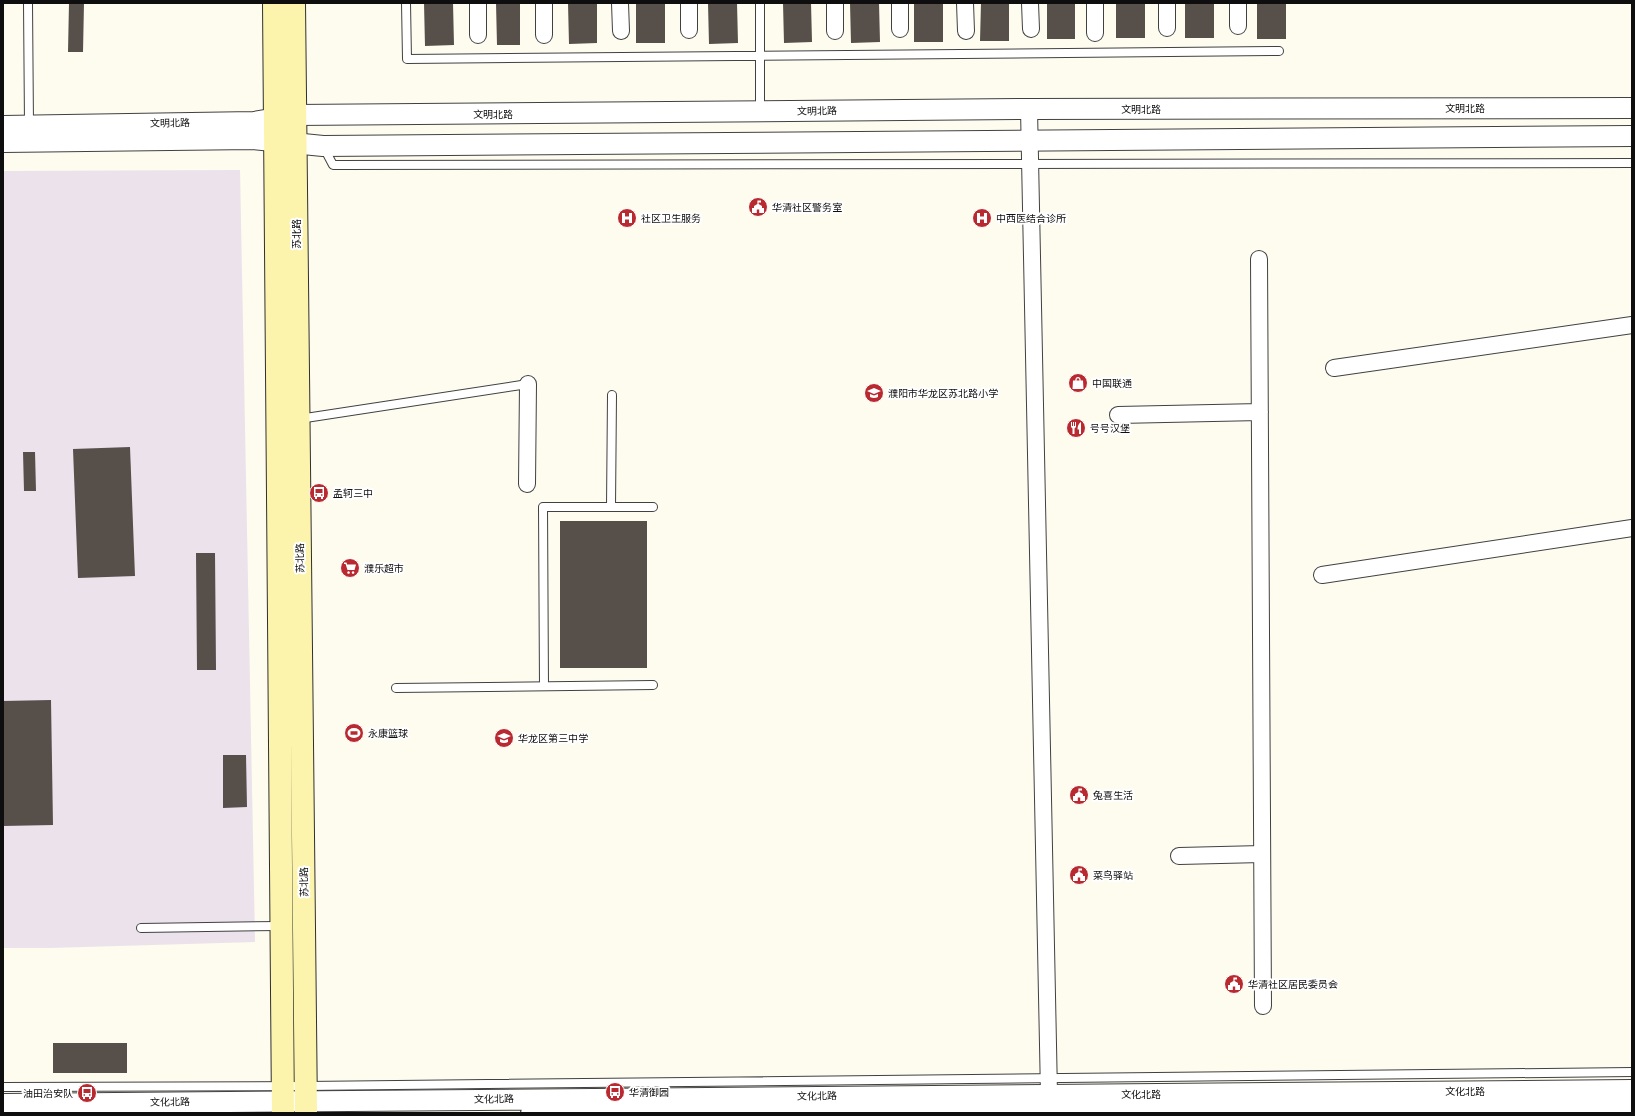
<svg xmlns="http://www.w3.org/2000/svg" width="1635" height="1116" font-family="'Times New Roman','Noto Sans SC',serif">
<rect width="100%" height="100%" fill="#fefbef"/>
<!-- industrial -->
<path fill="#ebe2ec" d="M240,170l15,772 -206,6h-46v-777z"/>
<!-- building -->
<path fill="#564f4a" d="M69,3h15l-1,49h-15z
M424,3h29l1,42 -29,1z
M496,3h24v42h-23z
M568,3h29v40l-28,1z
M636,3h29v40h-29z
M708,3h29l1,40 -29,1z
M783,3h28l1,39 -28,1z
M850,3h29l1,39 -29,1z
M914,3h29v39h-29z
M981,3h28v38h-29z
M1047,3h28v36h-28z
M1116,3h29v35h-29z
M1185,3h29v35h-29z
M1257,3h29v36h-29z
M130,447l5,129 -57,2 -5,-129z
M23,452h12l1,39h-12z
M560,521h87v147h-87z
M196,553h19l1,117h-19z
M51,700l2,125 -50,1v-125z
M223,755h23l1,52 -24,1z
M53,1043h74v30h-74z"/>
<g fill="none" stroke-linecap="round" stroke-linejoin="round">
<defs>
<path id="service" d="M28,3l1,122
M406,3l1,56 872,-8
M760,112v-109
M323,146l10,19 1299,-2
M299,419l229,-35
M611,507l1,-112
M544,686l-1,-179h110
M396,688l257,-3
M141,928l139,-2
M3,1087l303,-1 1326,-14"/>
<path id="minor" d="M478,3v32
M544,3v32
M620,3l1,28
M835,3v28
M900,3v26
M965,3l1,28
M1030,3l1,26
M1238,3v23
M1167,28v-25
M689,30v-27
M1095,33v-30
M1029,109l20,985
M1259,259l4,747
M1334,368l298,-43
M1118,415l142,-3
M527,484l1,-100
M1322,575l310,-47
M1179,856l83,-2"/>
<path id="tertiary" d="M3,126l251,-4 41,-7 734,-6 603,-1
M3,142l250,-3 70,7 1309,-10
M3,1104l1629,-14
M531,1113l1101,-9"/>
<path id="secondary" d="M274,3l9,1110
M294,3l12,1110"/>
</defs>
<!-- service casing -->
<use href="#service" stroke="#414141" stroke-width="10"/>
<!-- minor casing -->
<use href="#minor" stroke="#414141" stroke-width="18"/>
<!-- tertiary casing -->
<use href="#tertiary" stroke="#414141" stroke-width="22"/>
<!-- secondary casing -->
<use href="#secondary" stroke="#303030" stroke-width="24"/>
<!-- service -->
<use href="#service" stroke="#fff" stroke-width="8"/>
<!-- minor -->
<use href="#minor" stroke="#fff" stroke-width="16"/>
<!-- tertiary -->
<use href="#tertiary" stroke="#fff" stroke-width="20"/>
<!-- secondary -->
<use href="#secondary" stroke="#fcf4ac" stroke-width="22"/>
</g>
<!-- icons -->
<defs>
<symbol id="civic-disc" viewBox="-11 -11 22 22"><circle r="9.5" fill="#b92a30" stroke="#fff"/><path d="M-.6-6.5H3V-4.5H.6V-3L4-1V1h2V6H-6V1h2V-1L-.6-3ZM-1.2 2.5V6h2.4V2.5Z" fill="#fff"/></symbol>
<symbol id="hospital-disc" viewBox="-11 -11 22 22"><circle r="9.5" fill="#b92a30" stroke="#fff"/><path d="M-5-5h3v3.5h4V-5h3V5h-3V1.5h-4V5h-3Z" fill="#fff"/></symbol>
<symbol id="shop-disc" viewBox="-11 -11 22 22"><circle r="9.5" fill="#b92a30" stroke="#fff"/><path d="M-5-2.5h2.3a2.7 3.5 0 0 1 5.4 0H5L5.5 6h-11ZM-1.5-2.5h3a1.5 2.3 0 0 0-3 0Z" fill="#fff"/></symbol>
<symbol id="school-disc" viewBox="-11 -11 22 22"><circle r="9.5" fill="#b92a30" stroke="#fff"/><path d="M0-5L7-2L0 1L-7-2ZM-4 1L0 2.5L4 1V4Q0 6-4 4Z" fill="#fff"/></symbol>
<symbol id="restaurant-disc" viewBox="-11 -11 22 22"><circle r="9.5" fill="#b92a30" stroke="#fff"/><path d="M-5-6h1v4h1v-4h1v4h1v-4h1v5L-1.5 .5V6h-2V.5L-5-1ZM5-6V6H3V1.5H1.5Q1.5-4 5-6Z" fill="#fff"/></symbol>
<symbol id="bus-disc" viewBox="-11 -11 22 22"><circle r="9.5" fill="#b92a30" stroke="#fff"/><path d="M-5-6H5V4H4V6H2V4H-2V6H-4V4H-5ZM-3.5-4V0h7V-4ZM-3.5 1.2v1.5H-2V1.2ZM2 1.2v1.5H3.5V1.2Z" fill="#fff"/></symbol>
<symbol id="supermarket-disc" viewBox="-11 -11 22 22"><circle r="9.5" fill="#b92a30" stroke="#fff"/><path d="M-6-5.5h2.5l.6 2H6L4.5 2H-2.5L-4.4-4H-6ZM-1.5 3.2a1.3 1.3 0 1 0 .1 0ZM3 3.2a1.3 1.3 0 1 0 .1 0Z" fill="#fff"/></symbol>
<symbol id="stadium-disc" viewBox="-11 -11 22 22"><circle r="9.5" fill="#b92a30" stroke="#fff"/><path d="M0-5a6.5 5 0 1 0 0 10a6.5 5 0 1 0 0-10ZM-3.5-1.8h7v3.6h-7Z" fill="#fff"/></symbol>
</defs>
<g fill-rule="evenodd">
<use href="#civic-disc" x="747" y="196" width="22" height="22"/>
<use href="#hospital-disc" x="616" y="207" width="22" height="22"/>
<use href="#hospital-disc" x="971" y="207" width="22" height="22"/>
<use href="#shop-disc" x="1067" y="372" width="22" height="22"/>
<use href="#school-disc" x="863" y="382" width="22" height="22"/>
<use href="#restaurant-disc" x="1065" y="417" width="22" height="22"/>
<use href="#bus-disc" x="308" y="482" width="22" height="22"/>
<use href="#supermarket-disc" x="339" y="557" width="22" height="22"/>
<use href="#stadium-disc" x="343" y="722" width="22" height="22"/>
<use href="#school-disc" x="493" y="727" width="22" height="22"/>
<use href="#civic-disc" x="1068" y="784" width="22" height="22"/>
<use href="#civic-disc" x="1068" y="864" width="22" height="22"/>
<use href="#civic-disc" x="1223" y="973" width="22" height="22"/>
<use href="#bus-disc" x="604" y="1081" width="22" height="22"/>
<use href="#bus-disc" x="76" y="1082" width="22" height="22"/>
</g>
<g text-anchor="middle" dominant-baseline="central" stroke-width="4" stroke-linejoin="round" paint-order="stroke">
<!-- street labels -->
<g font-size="10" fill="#0e0e0e" stroke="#fff">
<text x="1465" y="108">文明北路</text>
<text x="1141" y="109">文明北路</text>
<text transform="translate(817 111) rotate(-1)">文明北路</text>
<text x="493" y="114">文明北路</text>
<text transform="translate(170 123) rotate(-1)">文明北路</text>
<text transform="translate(296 234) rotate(-90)">苏北路</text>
<text transform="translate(300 558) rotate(-91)">苏北路</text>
<text transform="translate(304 882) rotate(-91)">苏北路</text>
<text x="1465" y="1091">文化北路</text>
<text x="1141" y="1094">文化北路</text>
<text transform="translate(817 1096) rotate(-1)">文化北路</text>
<text transform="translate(494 1099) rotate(-1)">文化北路</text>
<text transform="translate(170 1102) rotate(-1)">文化北路</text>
</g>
<!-- poi labels -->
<g font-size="10" fill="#0e0e0e" stroke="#fff" text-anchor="start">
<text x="772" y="207">华清社区警务室</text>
<text x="641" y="218">社区卫生服务</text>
<text x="996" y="218">中西医结合诊所</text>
<text x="1092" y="383">中国联通</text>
<text x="888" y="393">濮阳市华龙区苏北路小学</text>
<text x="1090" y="428">号号汉堡</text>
<text x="333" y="493">孟轲三中</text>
<text x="364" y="568">濮乐超市</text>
<text x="368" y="733">永康篮球</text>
<text x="518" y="738">华龙区第三中学</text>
<text x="1093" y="795">兔喜生活</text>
<text x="1093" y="875">菜鸟驿站</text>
<text x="1248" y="984">华清社区居民委员会</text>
<text x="629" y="1092">华清御园</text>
<text x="73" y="1093" text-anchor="end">油田治安队</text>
</g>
</g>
<!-- border -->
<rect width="1635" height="1116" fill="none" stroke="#0e0e0e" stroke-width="8"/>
</svg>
